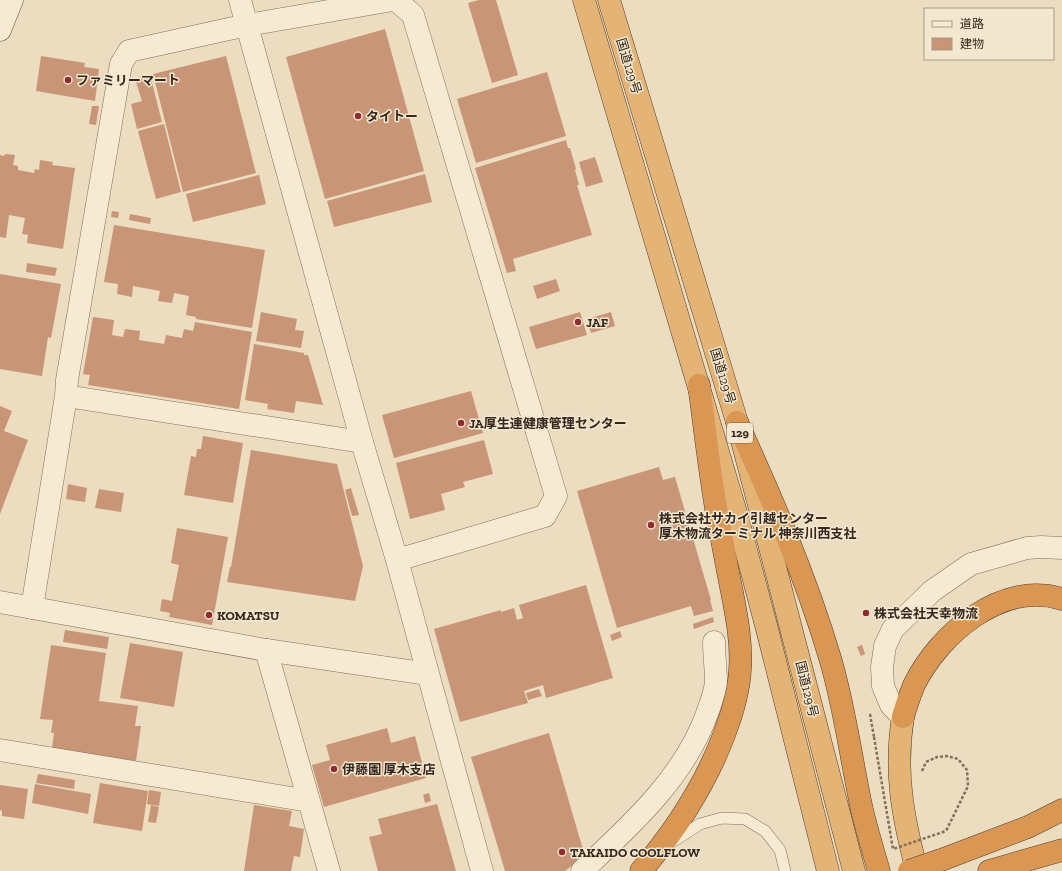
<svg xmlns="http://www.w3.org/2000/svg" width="1062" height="871" font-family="'Zilla Slab','Noto Sans JP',serif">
<rect width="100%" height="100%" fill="#ecdcc0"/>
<!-- building -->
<path fill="#c89577" d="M479,0h17l22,75 -26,8 -24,-80z
M385,29l39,142 -99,28 -39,-142z
M41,56l44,7 -1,4 15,2 -4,32 -59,-10z
M226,56l30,117 -73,19 -30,-118z
M547,72l19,64 -90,27 -19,-64z
M150,75l12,47 -25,7 -6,-25 11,-3 -7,-22z
M92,106h7l-3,19 -7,-1z
M164,124l17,68 -25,7 -18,-68z
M566,140l2,8h2l6,21 -1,1 4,15h-2l15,50 -79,24 3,12 -9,2 -32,-105z
M5,154l10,1 -2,10 5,1v4l16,3 1,-4 4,1 1,-10 13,2 -1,3 23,3 -12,81 -36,-6 1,-8 -6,-1 3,-16 -16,-3 -3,23 -6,-1v-82l4,1z
M595,157l8,25 -17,5 -7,-25z
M425,174l7,28 -98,25 -7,-26z
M259,175l7,29 -73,18 -7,-28z
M112,211l7,1 -1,6 -7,-1z
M130,214l21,4 -1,6 -21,-4z
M114,225l151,25 -13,78 -56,-9v-2l-10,-2 3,-19 -15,-3 -2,10 -14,-2 2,-10 -27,-5 -1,11 -15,-3 1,-10 -14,-2z
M27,263l30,5 -2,8 -29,-4z
M0,274l61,10 -10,54 -3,-1 -6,39 -42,-7z
M556,279l4,12 -23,8 -4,-13z
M261,312l36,7 -2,11 9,1 -3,17 -45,-7z
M580,312l7,23 -51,14 -7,-22z
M611,312l4,14 -24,7 -4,-14z
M93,317l21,3 -2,15 11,2 2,-8 15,2 -1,9 25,4 2,-9 16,3 2,-9 9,2 2,-9 57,10 -13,77 -151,-24 2,-10 -7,-1z
M254,344l50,9v2h4l15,50 -27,-4 -2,12 -27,-4 1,-5 -23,-4z
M471,391l12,42 -89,25 -12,-43z
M0,406l12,5 -8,20 24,9 -28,74z
M203,436l40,7 -10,60 -49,-8 7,-39 5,1 1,-8h4z
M484,440l9,34 -30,8 2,5 -24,7 4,16 -35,9 -14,-56z
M251,450l86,14 26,102 -8,35 -128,-19 3,-15h1z
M659,467l4,13 12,-3 36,123h-1l3,11 -19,5 -3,-10 -74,22 -40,-137z
M68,484l19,4 -2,14 -19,-3z
M351,488l8,27 -7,1 -7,-26z
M99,489l25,4 -3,19 -26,-4z
M177,528l51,9 -16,88 -43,-8 1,-4 -10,-2 2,-12 10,2 7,-36 -8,-2z
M586,585l27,93 -67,20 -3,-13 -19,6 4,12 -68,19 -26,-93 67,-19v2l13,-4 3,12 6,-2 -4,-13z
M713,617l1,5 -20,7 -1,-5z
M65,630l44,7 -2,12 -44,-7z
M620,631l2,6 -10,4 -2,-6z
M130,643l53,9 -9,55 -54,-9z
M51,645l55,8 -7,48 39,5 -3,20h6l-5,35 -84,-13 2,-15h-3l2,-13 -13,-1z
M862,645l3,9 -4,2 -4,-9z
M539,689l3,7 -14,4 -2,-7z
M387,728l4,15 24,-7 11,42 -102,29 -12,-42 18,-5 -4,-15z
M549,733l35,120 -11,3h3l2,5 -13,10h-60l-34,-114z
M38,774l37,6 -1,9 -38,-6z
M100,783l48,8 -6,40 -49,-8z
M35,784l56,10 -3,20 -56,-11z
M0,785l28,4 -4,30 -22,-3v-5l-2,-1z
M149,790l12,2 -2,14 -12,-2z
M429,793l2,8 -6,2 -2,-8z
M437,804l19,67h-78l-9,-34 13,-3 -4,-15z
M151,805l8,2 -3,16 -8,-1z
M254,805l38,6 -3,15 15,3 -4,28 -6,-1 -3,15h-47z"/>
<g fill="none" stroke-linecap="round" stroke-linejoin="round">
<defs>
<path id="service" d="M672,842l28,-18 22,-6 23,1 20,12 15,19 5,21"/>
<path id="minor" d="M396,0l17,15 143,481 -11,20 -148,44
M66,396l296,46
M32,608l34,-212 1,-16 54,-316 8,-13 118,-26 146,-25
M266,650l63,221
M903,717l-12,-12 -8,-19 -1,-19 3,-21 8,-17 39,-38 39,-27 56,-16 14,-1 21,1
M0,750l309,51
M582,871c49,-46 103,-94 126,-160 3,-9 7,-19 8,-29 0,-13 -2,-27 -2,-40"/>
<path id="tertiary" d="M240,0l122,442 35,118 85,311
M0,602l266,48 162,24"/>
<path id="secondary" d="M0,30l12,-30"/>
<path id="trunk" d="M584,0l153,516 30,113 61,242
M609,0l128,422 28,106 89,343
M903,717c-9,55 0,101 14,154"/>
<path id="motorway" d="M737,422c35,77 69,155 93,236 15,50 21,101 32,152 5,20 11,41 17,61
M903,717c3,-11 7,-22 11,-32 25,-51 88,-105 148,-86
M941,860l87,-33 34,-17
M641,871c35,-41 64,-86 83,-136 8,-21 15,-43 16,-65 2,-26 -3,-52 -8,-78 -5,-24 -9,-48 -14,-72 -8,-44 -13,-90 -19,-135
M989,871l73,-21"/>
</defs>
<!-- service casing -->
<use href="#service" stroke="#846d59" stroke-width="12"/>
<!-- minor casing -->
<use href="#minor" stroke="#846d59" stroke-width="23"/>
<!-- tertiary casing -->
<use href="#tertiary" stroke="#846d59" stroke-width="23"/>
<!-- secondary casing -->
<use href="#secondary" stroke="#654f3c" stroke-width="23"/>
<!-- trunk casing -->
<use href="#trunk" stroke="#513c2d" stroke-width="23"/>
<!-- motorway casing -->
<use href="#motorway" stroke="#513c2d" stroke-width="23"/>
<!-- path -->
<path stroke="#846d59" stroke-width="2.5" stroke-dasharray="3 2" stroke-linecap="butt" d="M870,714l4,23
M922,771l4,-9 11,-5 10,-1 11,3 9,11 1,16 -22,45"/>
<!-- service -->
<use href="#service" stroke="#f7ead2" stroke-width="11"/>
<!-- minor -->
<use href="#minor" stroke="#f7ead2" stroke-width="22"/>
<!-- tertiary -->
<use href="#tertiary" stroke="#f7ead2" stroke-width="22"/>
<!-- secondary -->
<use href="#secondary" stroke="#f7ead2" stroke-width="22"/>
<!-- trunk -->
<use href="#trunk" stroke="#e4b376" stroke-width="22"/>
<!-- motorway -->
<use href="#motorway" stroke="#d99753" stroke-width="22"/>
<defs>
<path id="motorway-bridge" d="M909,871l32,-11"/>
</defs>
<!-- motorway-bridge casing -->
<use href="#motorway-bridge" stroke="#513c2d" stroke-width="23" stroke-linecap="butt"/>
<!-- path-bridge -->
<path stroke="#846d59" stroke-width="2.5" stroke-dasharray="3 2" stroke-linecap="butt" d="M874,737l19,112 53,-18"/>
<!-- motorway-bridge -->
<use href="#motorway-bridge" stroke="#d99753" stroke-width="22"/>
</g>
<!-- markers -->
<g fill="#902b31" stroke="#f3e7cf" stroke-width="1.5">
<circle cx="68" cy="80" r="4"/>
<circle cx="358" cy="116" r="4"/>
<circle cx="578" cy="322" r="4"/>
<circle cx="461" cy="423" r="4"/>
<circle cx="651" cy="525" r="4"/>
<circle cx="866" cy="613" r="4"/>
<circle cx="209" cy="615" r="4"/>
<circle cx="334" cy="769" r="4"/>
<circle cx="562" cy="852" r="4"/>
</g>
<g text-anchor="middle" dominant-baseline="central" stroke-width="3" stroke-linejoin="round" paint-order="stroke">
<!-- shield labels -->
<rect fill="#f3e7cf" stroke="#6d6152" stroke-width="1" x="727" y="423" width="26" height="20" rx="3"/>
<g font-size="12" font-weight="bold" fill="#34271d">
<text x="740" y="433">129</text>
</g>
<!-- street labels -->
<g font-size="13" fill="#34271d" stroke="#f3e7cf">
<text transform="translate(629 66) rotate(73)">国道129号</text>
<text transform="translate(723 376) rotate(73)">国道129号</text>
<text transform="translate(807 689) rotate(76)">国道129号</text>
</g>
<!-- poi labels -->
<g font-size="13" font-weight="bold" fill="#34271d" stroke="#f3e7cf" text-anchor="start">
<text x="76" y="80">ファミリーマート</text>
<text x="366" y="116">タイトー</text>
<text x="586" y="322">JAF</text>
<text x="469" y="423">JA厚生連健康管理センター</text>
<text x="659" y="518">株式会社サカイ引越センター<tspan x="659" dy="15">厚木物流ターミナル 神奈川西支社</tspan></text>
<text x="874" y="613">株式会社天幸物流</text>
<text x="217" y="615">KOMATSU</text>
<text x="342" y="769">伊藤園 厚木支店</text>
<text x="570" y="852">TAKAIDO COOLFLOW</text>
</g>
</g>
<!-- legend -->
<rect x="924" y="8" width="130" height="52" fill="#f3e7cf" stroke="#a79a88"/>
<rect x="932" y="21" width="20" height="6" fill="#f7ead2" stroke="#a79a88"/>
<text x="960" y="28" font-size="12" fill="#34271d">道路</text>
<rect x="932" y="38" width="20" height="12" fill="#c89577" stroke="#a79a88"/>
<text x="960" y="48" font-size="12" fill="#34271d">建物</text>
</svg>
